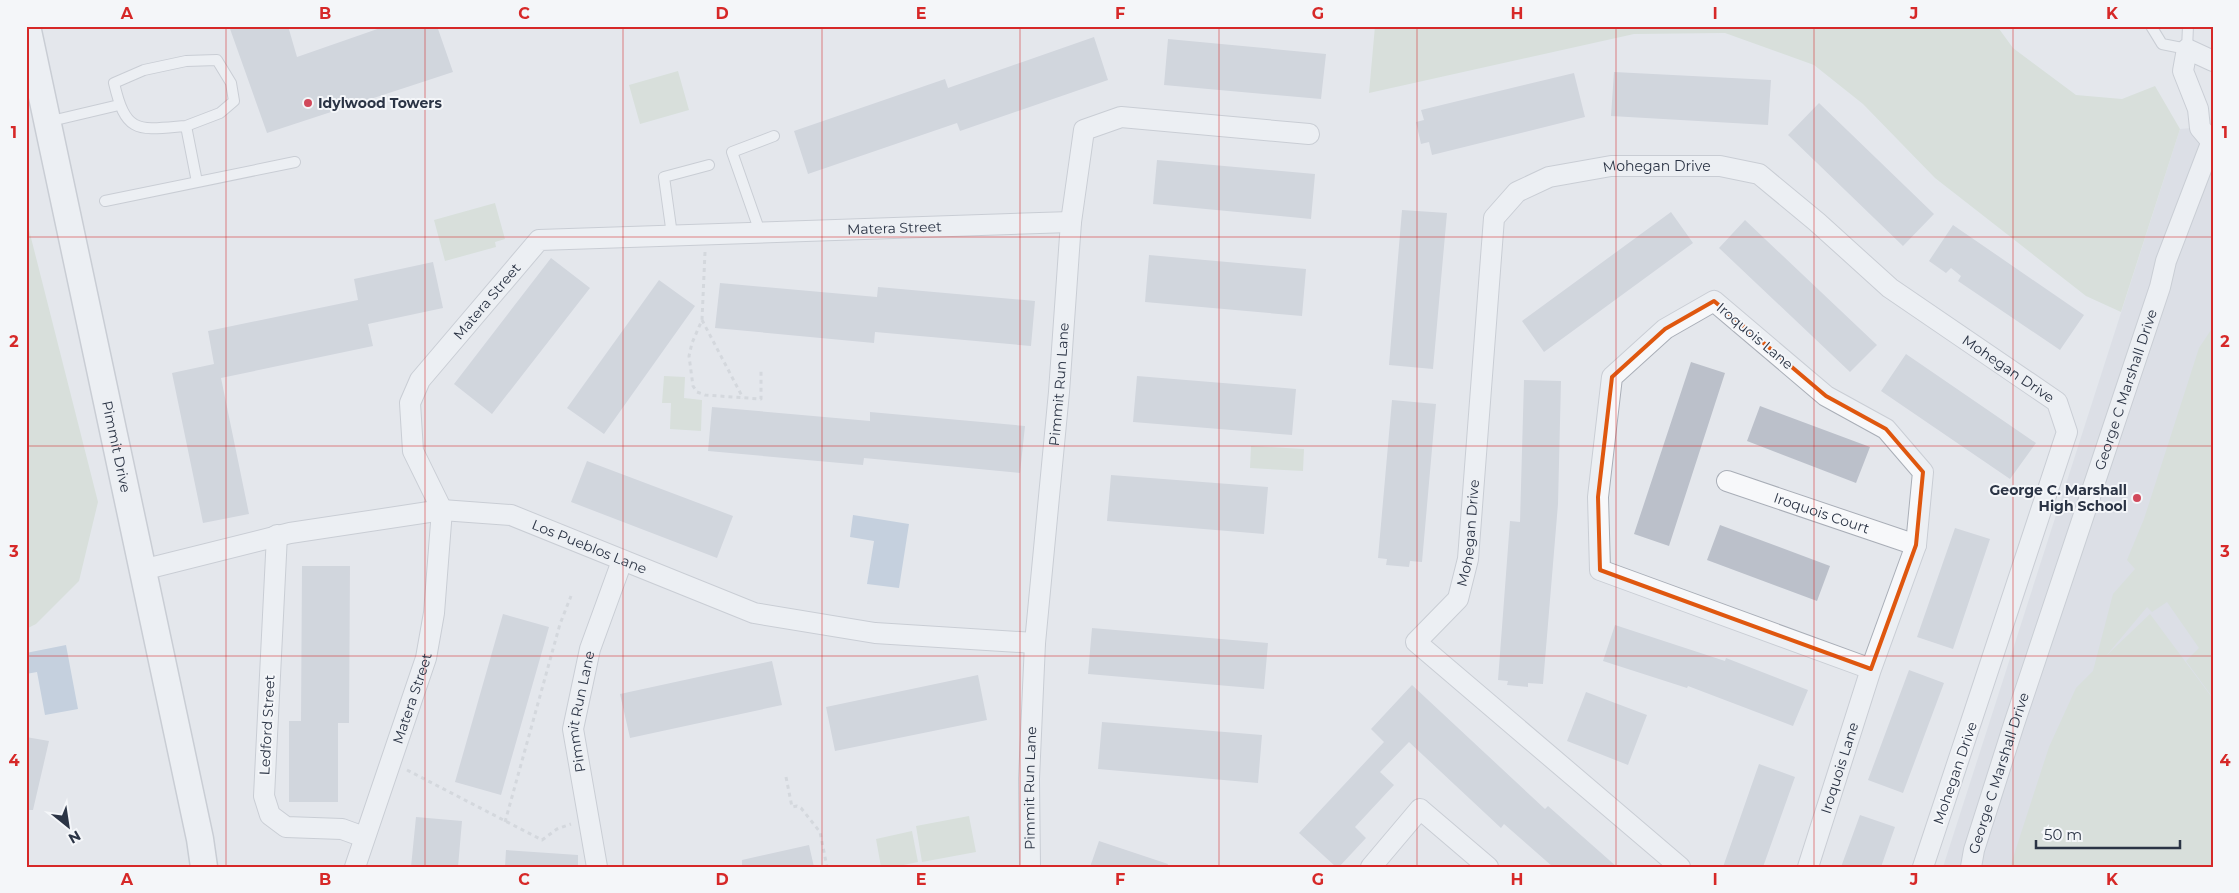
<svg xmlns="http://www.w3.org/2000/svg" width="2239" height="893" font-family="Montserrat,sans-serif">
<rect width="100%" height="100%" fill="#e4e7ec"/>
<!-- built -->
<path fill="#d2d6de" d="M2213,126v741h-270l237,-738z"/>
<!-- green -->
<path fill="#c9d6c5" d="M1375,26h622l16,22 63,47 46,4 33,-13 25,43 -59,183 -35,-16 -151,-118 -72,-74 -49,-39 -89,-32 -91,1 -265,59z
M678,71l11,39 -49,14 -11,-39z
M495,203l10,36 -10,3 1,5 -51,14 -11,-41z
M26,218l72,284 -19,79 -43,43 -10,5z
M2213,327v371l-27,-37 13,-13 -32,-46 -15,10 -5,-5 -41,49 44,-42 63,85v168h-203l39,-120 27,-59 17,-17 20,-77 22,-25 -8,-9 17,-41 55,-171z
M664,376l21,1 -1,21 18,2 -1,31 -31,-2 1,-26h-9z
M1251,446l53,3 -1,22 -53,-3z
M969,816l7,36 -54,10 -6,-36z
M912,831l6,31 -24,5h-13l-5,-28z"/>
<!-- water -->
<path fill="#9fb4cc" d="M853,515l56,9 -10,64 -32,-4 7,-43 -24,-4z
M66,645l12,64 -33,6 -8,-43 -11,2v-21z"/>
<!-- building -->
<path fill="#bbc0ca" d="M229,26h59l9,31 89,-31h51l16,46 -186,61z
M1094,37l14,43 -148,51 -3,-8 -149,51 -14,-43 151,-52 3,9z
M1168,39l158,15 -5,45 -157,-14z
M1614,72l157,8 -3,45 -157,-9z
M1574,73l11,44 -153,38 -3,-13 -8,2 -5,-22 8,-2 -3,-10z
M1819,103l115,111 -31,32 -115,-111z
M1157,160l158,14 -4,45 -158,-15z
M1402,210l45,3 -14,156 -44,-4z
M1671,212l22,31 -149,109 -22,-31z
M1745,220l132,125 -27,27 -131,-124z
M1953,225l131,90 -24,35 -102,-69 3,-5 -10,-8 -5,5 -17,-12z
M1149,255l157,14 -4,47 -157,-14z
M551,258l39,30 -98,126 -38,-30z
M433,262l10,46 -75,16 5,22 -152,32 28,136 -46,9 -31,-150 42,-9 -6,-33 150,-31 -4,-21z
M659,280l36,26 -91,128 -37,-26z
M720,283l157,14 1,-10 157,14 -4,45 -156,-14 -1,11 -159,-15z
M1906,354l130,89 -26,36 -129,-88z
M1691,362l34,11 -56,173 -35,-12z
M1137,376l159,13 -4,46 -159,-13z
M1524,380l37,1 -3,123 -15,180 -15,-1v4l-21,-2 1,-4 -10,-1 12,-159 10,1z
M1392,400l44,4 -14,158 -12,-1 -1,6 -23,-2 1,-6 -9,-1z
M1760,406l110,41 -14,36 -109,-42z
M712,407l158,14v-9l155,14 -5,47 -156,-15 -1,7 -155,-14z
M587,461l146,55 -16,42 -146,-56z
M1111,475l157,12 -4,47 -157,-13z
M1720,525l110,41 -13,35 -110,-41z
M1955,528l35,11 -37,110 -36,-12z
M302,566h48l-1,157h-11v79h-49v-81h12z
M503,614l46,13 -48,168 -46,-13z
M1615,625l110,36 1,-3 82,32 -15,36 -105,-40 -1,2 -84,-27z
M1092,628l176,15 -4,46 -176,-15z
M772,661l10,44 -152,33 -10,-44z
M1909,670l35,13 -41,110 -35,-13z
M978,675l9,45 -152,31 -9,-44z
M1412,685l133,124 3,-3 69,61h-64l-49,-43 -3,4 -92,-86 -29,30 14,13 -39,42 11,11 -27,29h-3l-37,-34 85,-91 -13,-13z
M1586,692l61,23 -19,50 -61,-24z
M1102,722l160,13 -4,48 -160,-14z
M26,737l23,4 -16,69h-7z
M1759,764l36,13 -32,90h-40z
M1860,815l35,12 -14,40h-40z
M416,817l46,4 -4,46h-47z
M1099,841l69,23 -1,3h-77z
M809,845l5,22h-72v-7z
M506,850l72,5v12h-73z"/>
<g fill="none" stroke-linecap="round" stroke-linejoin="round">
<defs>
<path id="service" d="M2151,26l11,18 25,5 1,-23
M47,122l72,-17
M186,126l34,-13 14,-12 -3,-18 -14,-23 -31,1 -42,9 -30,13c12,52 24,47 72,43l11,56
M105,201l190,-39
M760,232l-28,-80 42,-16
M672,235l-8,-58 45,-12"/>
<g id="minor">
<path d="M2211,141l-11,-13 -2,-19 -15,-38 4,-22 26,12"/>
<path id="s1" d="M1727,481l189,64"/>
<path d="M277,535l-13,261 6,19 16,12 56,2 22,8"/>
<path id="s2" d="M142,570l148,-37 152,-23 69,5 243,98 121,20 160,10"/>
<path id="s3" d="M355,867l71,-209 8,-45 8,-103 -29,-59 -3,-48 10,-23 119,-140 532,-18"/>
<path id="s4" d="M597,867l-24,-138 17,-80 32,-88"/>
<path id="s5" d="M1030,867l-1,-88 6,-136 24,-251 12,-170 13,-92 37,-13 188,17"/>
<path d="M1371,867l49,-58 68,58"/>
<path id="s6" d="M1680,867l-264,-225 42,-43 10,-40 26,-341 23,-26 32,-15 62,-11h109l39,8 58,48 73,66 167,114 10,30 -144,435"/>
<path id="s7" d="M1808,867l63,-198 45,-124 7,-73 -37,-43 -60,-33 -112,-95 -49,28 -53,48 -14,120 2,73 271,99"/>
<path id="s8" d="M1971,867l3,-17 40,-126 146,-437 6,-26 47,-123"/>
</g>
<g id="tertiary">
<path id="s9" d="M27,26l173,813 4,28"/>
</g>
</defs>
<!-- service casing -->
<use href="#service" stroke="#a9aeb7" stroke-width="12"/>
<!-- minor casing -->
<use href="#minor" stroke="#a9aeb7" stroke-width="22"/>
<!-- tertiary casing -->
<use href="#tertiary" stroke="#a9aeb7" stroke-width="29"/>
<!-- path -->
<path stroke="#c2c5cb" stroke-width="3" stroke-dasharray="4 4" stroke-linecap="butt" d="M705,252l-3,68 -10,23 -3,13 4,30 4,6 8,3 56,4v-30
M702,320l41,78
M407,770l135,70 15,-11 14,-5
M786,777l6,30 5,-1 4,2 19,24 7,35
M505,822l55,-198 11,-28"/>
<!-- service -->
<use href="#service" stroke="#f7f8fa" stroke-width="10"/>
<!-- minor -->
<use href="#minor" stroke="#f7f8fa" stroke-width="20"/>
<!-- tertiary -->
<use href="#tertiary" stroke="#f7f8fa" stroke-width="26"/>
</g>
<!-- marked area -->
<path d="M0 0H2239V893H0ZM1714,301l112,95 60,33 37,43 -7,73 -45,124 -271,-99 -2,-73 14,-120 53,-48z" fill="#e4e7ec" fill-opacity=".55" fill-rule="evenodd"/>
<path fill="none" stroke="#df570f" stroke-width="4" stroke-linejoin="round" d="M1714,301l112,95 60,33 37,43 -7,73 -45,124 -271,-99 -2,-73 14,-120 53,-48z"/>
<!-- grid -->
<path fill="none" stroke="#d62828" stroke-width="1" stroke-opacity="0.55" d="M226,26v841M425,26v841M623,26v841M822,26v841M1020,26v841M1219,26v841M1417,26v841M1616,26v841M1814,26v841M2013,26v841M26,237h2187M26,446h2187M26,656h2187"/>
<!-- markers -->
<g fill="#d1495b" stroke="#f4f6f9" stroke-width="2">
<circle cx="308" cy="103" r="5"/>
<circle cx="2137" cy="498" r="5"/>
</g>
<g text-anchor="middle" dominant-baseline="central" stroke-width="4" stroke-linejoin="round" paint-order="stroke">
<!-- poi labels -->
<g font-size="14" font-weight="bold" fill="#2b3445" stroke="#f4f6f9" text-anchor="start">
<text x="318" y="103">Idylwood Towers</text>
<text x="2127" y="490" text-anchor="end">George C. Marshall<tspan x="2127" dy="16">High School</tspan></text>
</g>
<!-- street labels -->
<g font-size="14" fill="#2b3445" stroke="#f4f6f9">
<text stroke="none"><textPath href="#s6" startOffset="969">Mohegan Drive</textPath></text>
<text stroke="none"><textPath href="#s3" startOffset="1048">Matera Street</textPath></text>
<text stroke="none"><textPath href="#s3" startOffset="612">Matera Street</textPath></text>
<text transform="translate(1755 336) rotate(40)">Iroquois Lane</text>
<text stroke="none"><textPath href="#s6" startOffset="1389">Mohegan Drive</textPath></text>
<text stroke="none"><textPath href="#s5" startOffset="484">Pimmit Run Lane</textPath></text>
<text stroke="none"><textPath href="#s8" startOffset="502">George C Marshall Drive</textPath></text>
<text stroke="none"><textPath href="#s9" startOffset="430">Pimmit Drive</textPath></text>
<text stroke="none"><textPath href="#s1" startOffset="100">Iroquois Court</textPath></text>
<text stroke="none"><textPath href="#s6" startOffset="474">Mohegan Drive</textPath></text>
<text stroke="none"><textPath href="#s2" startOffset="460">Los Pueblos Lane</textPath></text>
<text stroke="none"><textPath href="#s3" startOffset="178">Matera Street</textPath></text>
<text stroke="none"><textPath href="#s4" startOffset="158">Pimmit Run Lane</textPath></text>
<text transform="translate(267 725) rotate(-87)">Ledford Street</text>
<text stroke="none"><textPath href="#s7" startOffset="104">Iroquois Lane</textPath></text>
<text transform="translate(1955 773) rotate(-71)">Mohegan Drive</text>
<text stroke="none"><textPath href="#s8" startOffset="98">George C Marshall Drive</textPath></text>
<text stroke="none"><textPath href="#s5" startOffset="79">Pimmit Run Lane</textPath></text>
</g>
</g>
<!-- border -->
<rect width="2239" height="893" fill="none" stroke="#f4f6f9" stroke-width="55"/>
<!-- north arrow -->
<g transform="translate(68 826) rotate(150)" stroke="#f4f6f9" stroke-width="4" paint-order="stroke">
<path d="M0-4L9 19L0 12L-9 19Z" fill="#2b3445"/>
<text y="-8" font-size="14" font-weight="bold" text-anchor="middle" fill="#2b3445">N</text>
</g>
<!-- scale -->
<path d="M2036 840v8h144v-8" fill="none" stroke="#2b3445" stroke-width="2.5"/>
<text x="2044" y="840" font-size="15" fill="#2b3445" stroke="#f4f6f9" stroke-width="4" paint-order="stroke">50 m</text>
<rect x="28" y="28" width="2184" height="838" fill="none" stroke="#d62828" stroke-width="2"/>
<g font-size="16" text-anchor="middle" font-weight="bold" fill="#d62828">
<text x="127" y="19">A</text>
<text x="325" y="19">B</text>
<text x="524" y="19">C</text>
<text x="722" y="19">D</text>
<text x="921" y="19">E</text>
<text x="1120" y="19">F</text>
<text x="1318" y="19">G</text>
<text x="1517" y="19">H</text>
<text x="1715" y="19">I</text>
<text x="1914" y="19">J</text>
<text x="2112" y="19">K</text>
<text x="14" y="138">1</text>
<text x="2225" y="138">1</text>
<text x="14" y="347">2</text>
<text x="2225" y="347">2</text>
<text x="14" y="557">3</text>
<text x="2225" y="557">3</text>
<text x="14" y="766">4</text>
<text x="2225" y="766">4</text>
<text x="127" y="885">A</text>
<text x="325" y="885">B</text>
<text x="524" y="885">C</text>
<text x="722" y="885">D</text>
<text x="921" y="885">E</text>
<text x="1120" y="885">F</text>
<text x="1318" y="885">G</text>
<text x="1517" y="885">H</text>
<text x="1715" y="885">I</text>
<text x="1914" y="885">J</text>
<text x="2112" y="885">K</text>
</g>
</svg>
